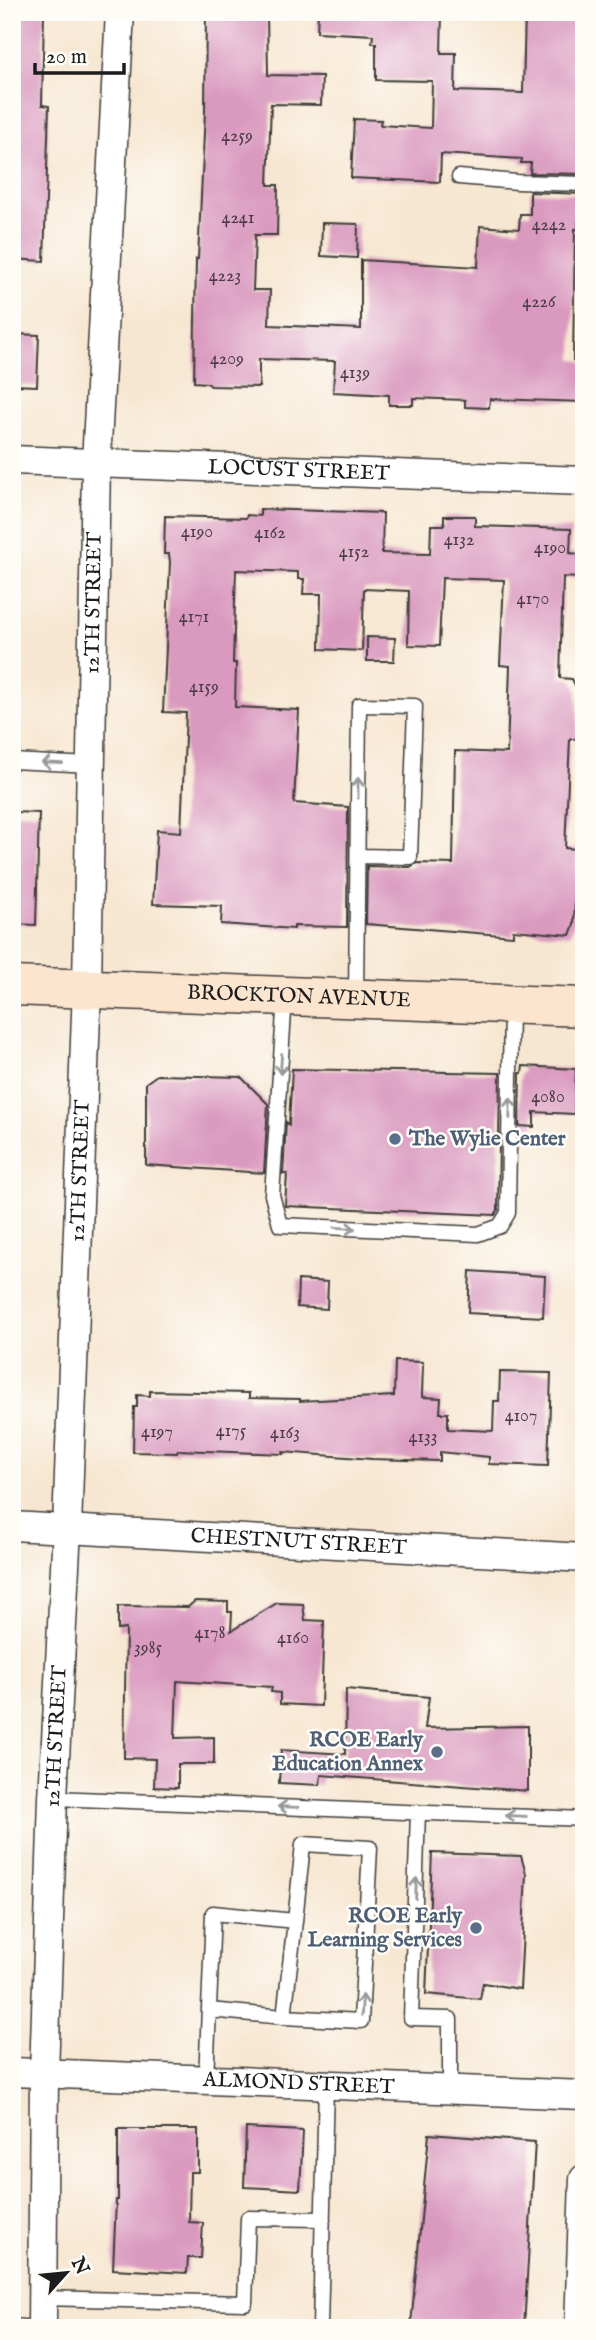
<svg xmlns="http://www.w3.org/2000/svg" width="596" height="2340" font-family="'IM FELL English',serif">
<rect width="100%" height="100%" fill="#fdfcf7"/>
<filter id="ink" filterUnits="userSpaceOnUse"><feTurbulence type="fractalNoise" baseFrequency=".0143" numOctaves="2"/><feDisplacementMap in="SourceGraphic" scale="14" xChannelSelector="R" yChannelSelector="G"/><feConvolveMatrix kernelMatrix="1 2 1 2 8 2 1 2 1" color-interpolation-filters="sRGB"/></filter>
<filter id="wash" filterUnits="userSpaceOnUse"><feTurbulence type="fractalNoise" baseFrequency=".00686" numOctaves="4" result="noise"/><feDisplacementMap in="SourceGraphic" scale="28" xChannelSelector="R" yChannelSelector="G"/><feGaussianBlur stdDeviation="1.57" result="paint"/><feColorMatrix in="noise" values="0 0 0 0 0 0 0 0 0 0 0 0 0 0 0 0 0 1.4 0 .05"/><feComposite in="paint" operator="in"/></filter>
<g filter="url(#wash)">
<rect width="100%" height="100%" fill="#f7e7d2"/>
<g id="blocks">
<!-- building -->
<path fill="#da9abf" d="M12,12h32l-2,93 7,1 -5,155 -32,-2z
M206,12h61l1,63 54,1 -1,29 -50,-1 -3,81h10l-1,50h-22l-2,55h17l-1,35 92,4v-69l117,7 2,-41 39,3 1,-15h10v-22l54,2v28h-6v7h-3l-2,131 11,1v41l-94,-3 -1,9 -24,-1v-7l-52,-2v7h-24v-10l-56,-3 2,-31 -76,-2v28l-48,-1 -4,-3 -13,-1 2,-123h2l7,-147z
M318,12h124l-1,41h15l-1,38 68,2 2,-81h59v162l-54,-1 1,-10h-10l1,-4 -81,-5 -1,28 -89,-4 3,-59 27,1 -1,5 51,3 1,-47 -56,-1v-37h-4l1,-8 -56,-3z
M322,223l36,1 -1,34 -36,-2z
M12,334l27,1 -2,51 -25,-1z
M260,509l123,4 -1,40 48,1 1,-29h13v-9h31v10l96,3 -1,24 8,1v24l-15,-1 -3,101 12,1 5,10 1,28 -1,22h-7l-5,109 12,1 -3,75 -4,11 -57,-5v6l-147,-12 1,-58 43,1 7,-4 36,1 2,-113 52,2 3,-87 -10,-1 4,-85 -62,-2 -3,68 -31,-1 1,-54 -45,-2 -2,62 -42,-2 1,-55h-18l1,-15h-6v-7l-62,-2 -3,93h3l-1,44 64,3 -5,93 54,4 -1,120 -53,-1v3l-73,-5 1,-18 -69,-2 4,-74 24,2 5,-119 -23,-1 7,-150 -1,-8h-5l1,-38 81,2 1,-3 13,1z
M367,637l28,1 -1,23h-27z
M12,812l27,1 -3,112 -24,-1z
M523,1066l53,3 -2,45 -40,-2v15l-15,-1 1,-53h2z
M292,1069l208,4 -2,137 -3,5 -210,-9 2,-32h-4l3,-52 3,3z
M157,1075l84,2 27,27 -4,69 -118,-8v-82z
M470,1271l75,5 -2,41 -75,-4z
M298,1280l30,2 -1,27 -30,-2z
M395,1361l28,1 -1,35 19,1 -1,15h8v16l45,2 1,-30h5l1,-29 51,1 -3,93 -59,-2v-7l-49,-5v9l-68,-2 -89,-7v2l-105,-4 -1,3 -44,-1 1,-45h3v-12l13,1v-5l99,2v5l51,1v2l94,-5z
M195,1601l33,1v10h4l-1,19 46,-28 26,1 2,16 19,1 -3,85 -41,-2v-11l-9,-1 1,-5 -95,-6 -2,57 39,-1v27h-36v24l-24,-1 1,-28 -31,-1 2,-129 -8,1v-24l70,1z
M346,1689l83,8 -4,31 103,-2v65l-207,-16 -1,10 -41,-2 2,-33 64,4z
M432,1853l89,3 5,18 -6,115 -37,-6 -3,16 -54,-5z
M246,2128l57,3 -3,59 -56,-3z
M118,2129h80v43h-8l-1,50 14,1 -2,35h-13l-1,15 -74,-4 3,-69h2z
M429,2134l106,8 -11,186 -113,-3z"/>
</g>
</g>
<g filter="url(#ink)">
<use href="#blocks" fill-opacity="0" stroke="#3d3a37" stroke-width="2"/>
<g fill="none" stroke-linecap="round" stroke-linejoin="round">
<defs>
<path id="lane" d="M459,177l58,5 67,2
M12,761l79,4
M285,997l-13,198 8,30 198,9 22,-8 8,-13 3,-207
M356,997l3,-292 56,1 -5,151 -52,-1
M53,1798l531,21
M418,1812l-7,206 39,1v71
M209,2010l75,7 77,4 9,-173 -67,-4 -8,77
M206,2080l7,-167 82,8 -11,96
M42,2298l203,5 3,-85 75,1
M12,2326l23,2
M320,2328l6,-243"/>
<g id="street">
<path id="s1" d="M12,460l572,21"/>
<path id="s2" d="M12,1526l572,32"/>
<path id="s3" d="M12,2072l572,23"/>
<path id="s4" d="M42,2328l2,-254 9,-276 14,-270 20,-541 9,-524 24,-451"/>
<path d="M579,2328l5,-149"/>
</g>
<g id="secondary">
<path id="s5" d="M12,986l572,21"/>
</g>
</defs>
<!-- lane casing -->
<use href="#lane" stroke="#3d3a37" stroke-width="17"/>
<!-- street casing -->
<use href="#street" stroke="#3d3a37" stroke-width="31"/>
<!-- secondary casing -->
<use href="#secondary" stroke="#3d3a37" stroke-width="41"/>
<!-- lane -->
<use href="#lane" stroke="#fff" stroke-width="14"/>
<!-- street -->
<use href="#street" stroke="#fff" stroke-width="28"/>
<!-- secondary -->
<use href="#secondary" stroke="#fce5cf" stroke-width="38"/>
</g>
<!-- one-way arrows -->
<defs><path id="oneway-shaft" d="M-6 0H5M1.5-3L5.5 0L1.5 3" fill="none" stroke-width="1.6" stroke-linecap="round" stroke-linejoin="round" transform="scale(1.75)"/></defs>
<g stroke="#999">
<use href="#oneway-shaft" transform="translate(52 763) rotate(-177)"/>
<use href="#oneway-shaft" transform="translate(358 788) rotate(-90)"/>
<use href="#oneway-shaft" transform="translate(281 1064) rotate(94)"/>
<use href="#oneway-shaft" transform="translate(510 1108) rotate(-89)"/>
<use href="#oneway-shaft" transform="translate(345 1228) rotate(3)"/>
<use href="#oneway-shaft" transform="translate(288 1807) rotate(-178)"/>
<use href="#oneway-shaft" transform="translate(516 1816) rotate(-178)"/>
<use href="#oneway-shaft" transform="translate(416 1888) rotate(-88)"/>
<use href="#oneway-shaft" transform="translate(362 2005) rotate(-87)"/>
</g>
</g>
<!-- markers -->
<g fill="#5c6f8a" stroke="#fdfcf7" stroke-width="2.5">
<circle cx="395" cy="1139" r="7"/>
<circle cx="437" cy="1752" r="7"/>
<circle cx="476" cy="1928" r="7"/>
</g>
<g text-anchor="middle" dominant-baseline="central" stroke-width="5" stroke-linejoin="round" paint-order="stroke">
<!-- number labels -->
<g font-size="18" fill="#4c3c45">
<text x="237" y="136">4259</text>
<text x="238" y="218">4241</text>
<text x="549" y="225">4242</text>
<text x="225" y="276">4223</text>
<text x="539" y="302">4226</text>
<text x="227" y="359">4209</text>
<text x="355" y="373">4139</text>
<text x="197" y="532">4190</text>
<text x="270" y="533">4162</text>
<text x="459" y="540">4132</text>
<text x="550" y="548">4190</text>
<text x="354" y="552">4152</text>
<text x="533" y="599">4170</text>
<text x="194" y="617">4171</text>
<text x="204" y="687">4159</text>
<text x="548" y="1097">4080</text>
<text x="521" y="1416">4107</text>
<text x="231" y="1431">4175</text>
<text x="157" y="1432">4197</text>
<text x="285" y="1433">4163</text>
<text x="423" y="1437">4133</text>
<text x="210" y="1633">4178</text>
<text x="293" y="1638">4160</text>
<text x="148" y="1648">3985</text>
</g>
<!-- street labels -->
<g font-size="21" fill="#1c1c1c" stroke="#fdfcf7">
<text stroke="none"><textPath href="#s1" startOffset="287">LOCUST STREET</textPath></text>
<text stroke="none"><textPath href="#s4" startOffset="1726">12TH STREET</textPath></text>
<text stroke="none"><textPath href="#s5" startOffset="287">BROCKTON AVENUE</textPath></text>
<text stroke="none"><textPath href="#s4" startOffset="1158">12TH STREET</textPath></text>
<text stroke="none"><textPath href="#s2" startOffset="287">CHESTNUT STREET</textPath></text>
<text stroke="none"><textPath href="#s4" startOffset="592">12TH STREET</textPath></text>
<text stroke="none"><textPath href="#s3" startOffset="287">ALMOND STREET</textPath></text>
</g>
<!-- service labels -->
<g font-size="21" font-weight="bold" fill="#4e5e75" stroke="#fdfcf7" text-anchor="end">
<text x="409" y="1139" text-anchor="start">The Wylie Center</text>
<text x="423" y="1740">RCOE Early<tspan x="423" dy="24">Education Annex</tspan></text>
<text x="462" y="1916">RCOE Early<tspan x="462" dy="24">Learning Services</tspan></text>
</g>
</g>
<!-- margin -->
<rect width="596" height="2340" fill="none" stroke="#fdfcf7" stroke-width="42"/>
<!-- north arrow -->
<g transform="translate(66 2273) rotate(63)" stroke="#fdfcf7" stroke-width="5" paint-order="stroke">
<path d="M0-5L12 26L0 18L-12 26Z" fill="#1c1c1c"/>
<text y="-10" font-size="19" font-weight="bold" text-anchor="middle" fill="#1c1c1c">N</text>
</g>
<!-- scale -->
<path d="M35 63v10h89v-10" fill="none" stroke="#1c1c1c" stroke-width="3.5"/>
<text x="46" y="63" font-size="21" fill="#1c1c1c" stroke="#fdfcf7" stroke-width="5" paint-order="stroke">20 m</text>
</svg>
